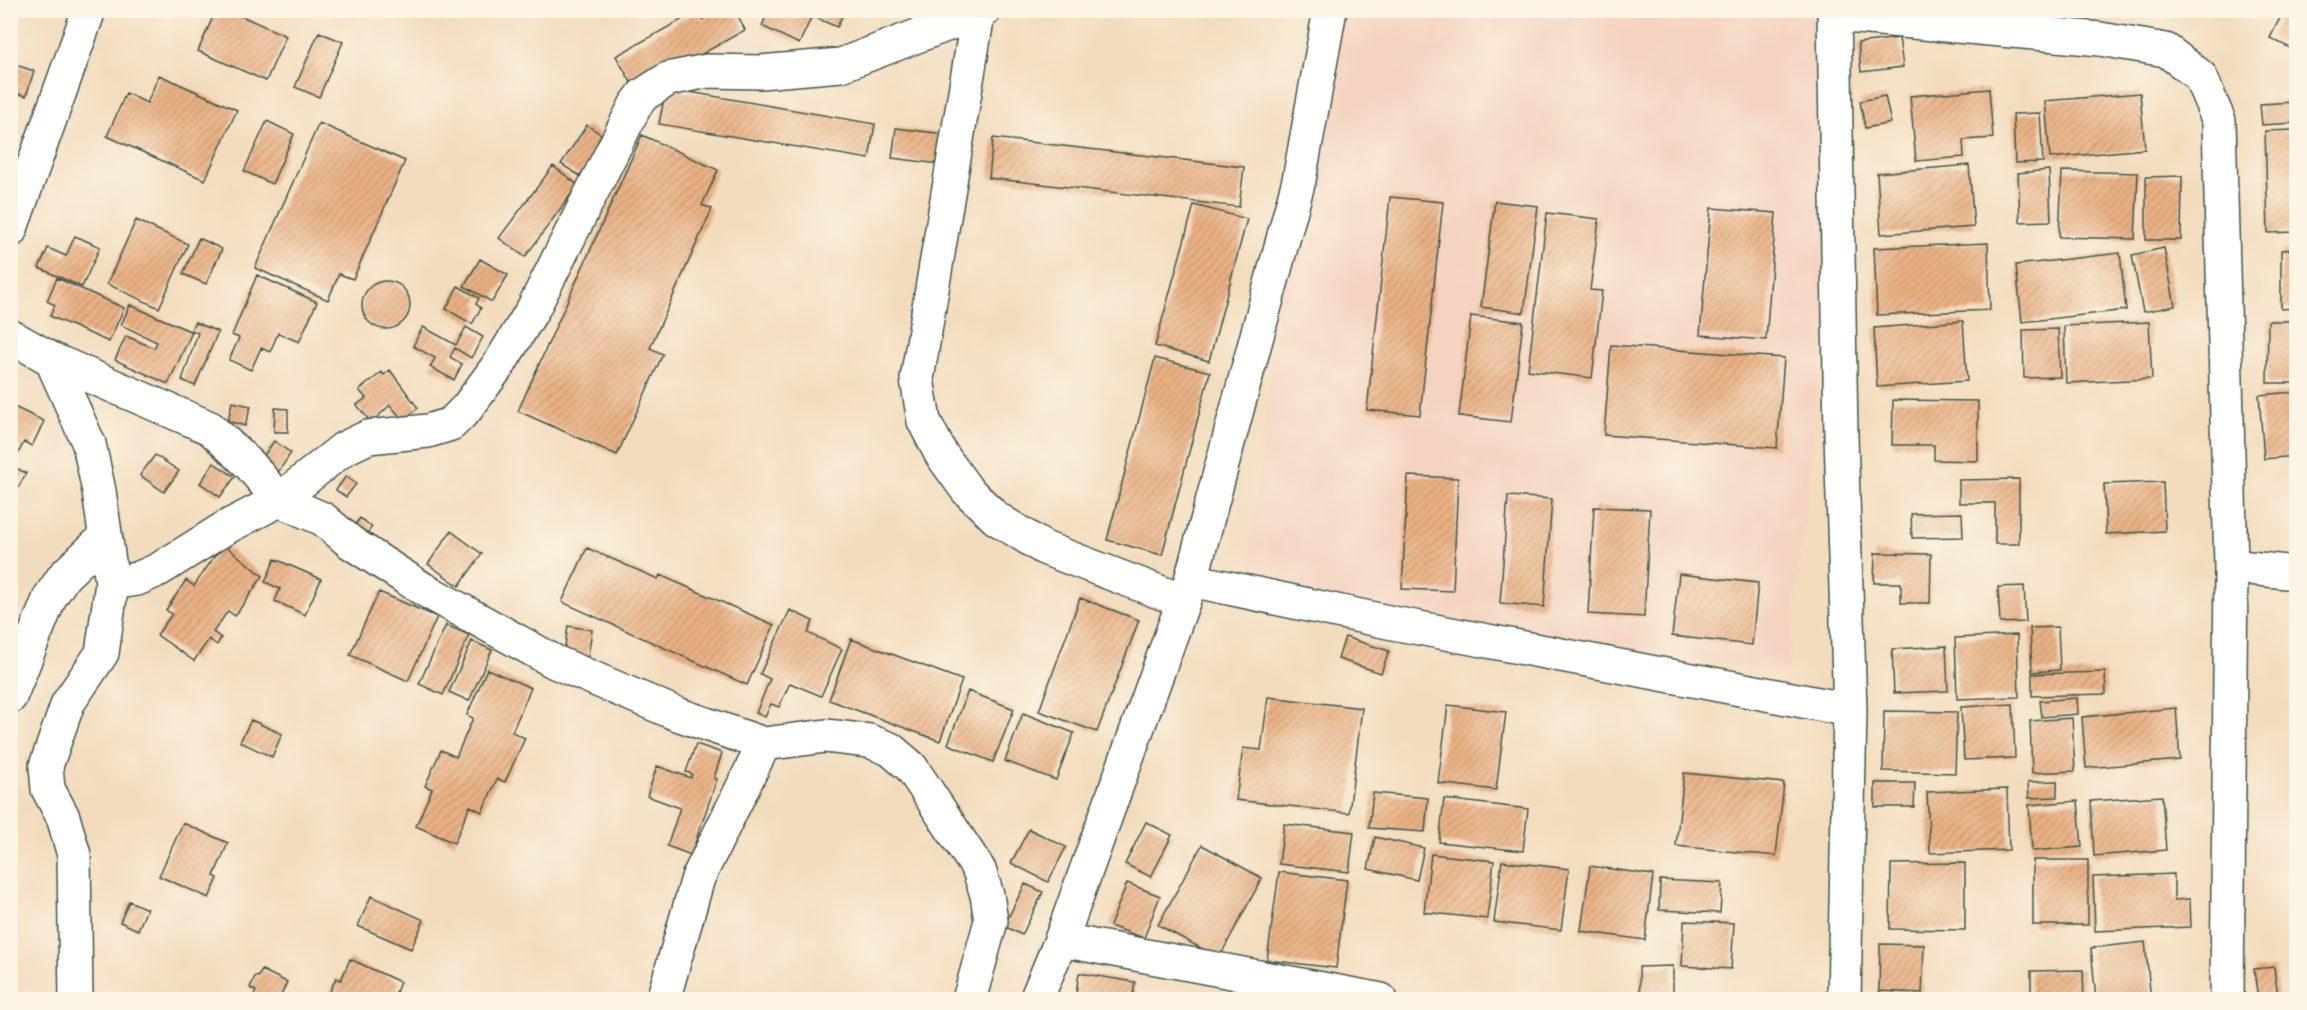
<svg xmlns="http://www.w3.org/2000/svg" width="2307" height="1010" font-family="'IM FELL French Canon',serif">
<defs>
<pattern id="building-hatch" width="6" height="6" patternUnits="userSpaceOnUse" patternTransform="scale(1.5)"><rect width="6" height="6" fill="#ebb284"/><path d="M-1 1l2-2M0 6l6-6M5 7l2-2" fill="none" stroke="#be926d"/></pattern>
</defs>
<rect width="100%" height="100%" fill="#fcf5e5"/>
<filter id="ink" filterUnits="userSpaceOnUse"><feTurbulence type="fractalNoise" baseFrequency=".0167" numOctaves="2"/><feDisplacementMap in="SourceGraphic" scale="12" xChannelSelector="R" yChannelSelector="G"/><feConvolveMatrix kernelMatrix="1 2 1 2 8 2 1 2 1" color-interpolation-filters="sRGB"/></filter>
<filter id="wash" filterUnits="userSpaceOnUse"><feTurbulence type="fractalNoise" baseFrequency=".008" numOctaves="4" result="noise"/><feDisplacementMap in="SourceGraphic" scale="24" xChannelSelector="R" yChannelSelector="G"/><feGaussianBlur stdDeviation="1.35" result="paint"/><feColorMatrix in="noise" values="0 0 0 0 0 0 0 0 0 0 0 0 0 0 0 0 0 1.4 0 .05"/><feComposite in="paint" operator="in"/></filter>
<g filter="url(#wash)">
<rect width="100%" height="100%" fill="#f3dcbe"/>
<!-- built -->
<path fill="#f4d3c0" d="M1309,11h549l-70,662 -542,-81z"/>
<g id="blocks">
<!-- building -->
<path fill="url(#building-hatch)" d="M216,10h12l58,26 -20,45 -68,-30z
M718,10h17l10,20 -109,61 -20,-35 81,-45 5,9z
M769,10h62l11,6 -5,11 -25,-11 -13,28 -37,-18z
M2284,10l12,5v26l-4,8 -22,-11z
M319,32l24,10 -24,55 -24,-10z
M1899,38l4,29 -42,5 -3,-29z
M10,60l4,1 -1,3 21,7 -8,25 -16,-5z
M159,75l78,35 -32,70 -98,-44 19,-43 21,10z
M666,88l209,36 -6,35 -210,-35z
M1989,89l4,49 -30,2 1,17 -48,4 -6,-65z
M2140,93l5,56 -95,9 -5,-57z
M1885,96l6,27 -26,5 -5,-27z
M2294,102l1,21 -33,2 -2,-21z
M2040,113l3,49 -28,1 -2,-49z
M267,121l27,13 -22,50 -28,-13z
M319,123l86,38 -52,118 -14,-5 -11,26 -73,-32z
M587,125l19,13 -26,38 -19,-12z
M896,128l56,7 -4,30 -56,-7z
M2296,130v102l-28,1 -3,-102z
M642,135l76,35 -16,35 10,4 -62,139 13,6 -46,101 -99,-44z
M993,138l251,29 -5,40 -250,-29z
M1969,165l5,62 -93,7 -4,-61z
M553,166l25,19 -53,72 -26,-19z
M2049,170l2,51 -31,1 -2,-49z
M2062,171l76,2 -3,66 -76,-2z
M2182,176l-1,64h-35v-63z
M1390,197l53,5 -23,213 -53,-5z
M1495,201l43,5 -14,107 -43,-6z
M1194,205l53,14 -38,142 -54,-15z
M1711,208l65,5 -10,127 -66,-5z
M1547,213l52,6 -9,71 12,1 -10,87 -64,-8z
M136,220l52,24 -29,64 -52,-24z
M75,236l25,11 -18,40 -43,-19 9,-20 18,8z
M199,238l23,11 -16,35 -23,-10z
M1988,243l2,67 -113,5 -3,-67z
M2164,248l11,58 -32,6 -11,-57z
M2296,249v59l-15,1v-59z
M2120,253l6,57 -104,12 -6,-57z
M480,259l28,16 -16,27 -28,-16z
M257,275l60,27 -18,40 -21,-9 -8,19 -9,-4 -10,22 -22,-10 10,-22 -7,-3z
M57,278l67,30 -15,34 -59,-26 5,-11 -8,-4z
M362 305a24 24 0 1 1 48 0a24 24 0 1 1-48 0Z
M458,286l21,12 -3,6 5,4 -9,16 -26,-15z
M130,305l62,27 -24,52 -53,-24 11,-24 28,12 3,-6 -36,-17z
M1471,316l52,6 -12,100 -52,-6z
M1963,321l4,60 -90,6 -3,-59z
M2268,321h28v62h-29z
M195,322l23,10 -23,54 -13,-6 16,-47 -7,-3z
M2149,322l3,57 -86,4 -2,-57z
M423,327l33,18 10,-18 17,10 -12,21 -16,-10 -5,9 12,7 -8,16 -24,-13 5,-9 -22,-12z
M2058,329l2,48 -36,1 -1,-48z
M1611,345l173,13 -7,90 -173,-13z
M1155,358l55,14 -48,183 -55,-15z
M390,370l28,38 -15,12 -13,-15 -19,18 -14,-18 9,-7 -7,-8 23,-18 2,3z
M2296,392v64l-32,3 -5,-64z
M1893,400l85,1v60l-44,-1v-15h-42z
M232,402l19,4 -6,20 -17,-5z
M10,405l34,16 -12,25 -8,-4 -7,14 -7,-3z
M275,408l13,1v23h-14z
M274,441l17,12 -14,21 -17,-13z
M155,455l24,16 -15,21 -24,-17z
M214,463l21,14 -15,20 -20,-14z
M10,465l16,8 -16,30z
M346,476l10,8 -10,13 -10,-7z
M1408,476l50,2 -5,113 -51,-2z
M2019,479v65h-24v-41h-36v-23z
M2163,482l2,49 -59,3 -2,-50z
M1508,496l44,3 -8,108 -44,-4z
M1594,507l56,2 -6,108 -56,-3z
M1962,513l1,24 -51,1 -1,-24z
M360,518l12,9 -11,14 -12,-8z
M451,531l31,23 -23,32 -31,-22z
M223,544l40,32 -28,40 -7,-5 -15,21 8,6 -4,7 -8,-6 -15,22 -37,-26 15,-21 -6,-4 20,-30 8,6z
M587,548l71,31 2,-4 114,50 -27,60 -185,-83z
M1875,553l56,1 -1,49h-29v-20h-27z
M275,559l46,20 -16,36 -30,-14 5,-12 -15,-7z
M1679,574l79,9 -6,62 -80,-9z
M2024,586l2,36 -26,1 -2,-36z
M379,592l58,25 -29,64 -58,-26z
M1080,598l59,22 -42,112 -58,-21z
M790,610l23,11 -5,12 34,16 -21,47 -31,-13 -11,24 -8,-3 -6,13 -9,-4 14,-34 -10,-5z
M446,625l23,10 -26,60 -24,-11z
M568,626l24,4 -5,33 -24,-4z
M2058,627l2,43 -28,2 -2,-44z
M2017,635l2,62 -62,2 -2,-61z
M1345,637l44,14 -8,22 -43,-14z
M851,639l111,41 -22,61 -111,-41z
M472,641l20,9 -23,51 -20,-9z
M1946,646l2,45 -54,2 -2,-44z
M487,669l44,19 -19,44 13,6 -20,44 -8,-3 -15,33 -12,-6 -16,37 -38,-17 16,-37 -7,-3 16,-36 15,7 17,-39 -6,-3z
M2105,672l1,22 -74,2v-22z
M968,691l46,18 -21,53 -45,-18z
M1268,697l94,11 -13,105 -113,-13 7,-52 18,2z
M2077,698l1,16 -36,3 -2,-16z
M2013,704l2,54 -51,2 -3,-53z
M1448,705l58,7 -10,78 -58,-7z
M2176,708l4,52 -94,8 -4,-51z
M1884,711l73,1 -2,61 -72,-2z
M1023,713l51,20 -18,47 -51,-19z
M2072,718l3,53 -43,2 -2,-52z
M251,720l31,14 -10,23 -32,-15z
M696,744l26,9 -8,25 3,1 -26,76 -24,-9 13,-38 -33,-12 10,-30 34,12 1,-4 -6,-2z
M1684,773l100,10 -8,73 -100,-10z
M2057,781v16l-28,1 -1,-16z
M1875,783h40l-1,24h-39z
M2007,789l2,61 -79,3 -3,-61z
M1373,793l55,5 -3,34 -56,-4z
M2162,796l4,54 -72,6 -3,-55z
M1444,799l84,10 -5,42 -84,-9z
M2078,801l4,46 -50,4 -3,-46z
M1146,822l26,13 -21,42 -26,-13z
M183,823l45,20 -14,33 4,2 -9,20 -50,-22z
M1284,824l70,8 -5,40 -70,-8z
M1029,829l37,18 -18,35 -37,-19z
M1375,837l49,11 -7,32 -49,-11z
M1202,845l60,33 -43,80 -61,-33z
M1431,854l63,7 -7,58 -63,-7z
M2033,860h55v65h-55z
M1502,861l67,8 -8,61 -67,-8z
M1965,863v67l-75,-1 1,-65z
M1590,866l63,9 -8,65 -64,-9z
M1279,872l68,8 -11,88 -69,-8z
M2174,874v26l16,-1 1,28 -96,4 -2,-54z
M1660,880l62,3 -2,30 -61,-3z
M1127,883l33,13 -16,42 -34,-12z
M1025,884l18,8 -21,43 -18,-9z
M371,896l53,24 -13,29 -53,-23z
M129,901l18,8 -9,21 -18,-8z
M1684,921l50,2 -3,46 -49,-3z
M2145,942l6,58h-55l-5,-52z
M1880,944l44,1 -2,48 -43,-2z
M350,959l50,23 -7,18h-67l10,-22 5,2z
M1673,966v34h-33l-1,-33z
M2274,967l4,30 -20,3 -4,-31z
M262,970l25,12 -8,18h-27l4,-9 -6,-3 5,-12 3,1z
M2083,970l1,30h-53v-29z
M1079,973l56,9 -3,18h-57z
M1885,996l34,2v2h-34z"/>
</g>
</g>
<g filter="url(#ink)">
<use href="#blocks" fill-opacity="0" stroke="#3f5549" stroke-width="1.5"/>
<g fill="none" stroke-linecap="round" stroke-linejoin="round">
<defs>
<path id="minor" d="M1834,10l7,426 9,274 -6,290
M978,14l-61,365 7,42 17,33 26,36 29,28 48,30 139,53
M1835,15l265,24 66,11 34,26 19,45 12,445 -4,434
M10,231l79,-221
M10,336l41,23 159,69 40,37 29,35 44,19 27,23 73,47 132,73 122,52 87,30 62,-8 43,5 21,8 21,18 18,27 50,76 8,25 4,26 -22,79
M51,359l38,85 10,47 13,92 -10,70 -34,50 -22,63 2,23 15,28 11,38 2,145
M2231,566l65,7
M1191,580l202,43 457,87
M112,583l25,-4 21,-9 67,-42 54,-28 64,-51 25,-12 60,-6 23,-7 16,-16 33,-45 33,-54 102,-203 8,-11 25,-16 39,-8 53,1 81,-7 144,-55
M10,697l40,-100 14,-21 40,-38
M1061,940l320,60
M663,1000l35,-122 66,-134
M1036,1000l25,-60 130,-360 108,-400 31,-170"/>
</defs>
<!-- minor casing -->
<use href="#minor" stroke="#3f5549" stroke-width="36"/>
<!-- minor -->
<use href="#minor" stroke="#fff" stroke-width="33"/>
</g>
</g>
<!-- margin -->
<rect width="2307" height="1010" fill="none" stroke="#fcf5e5" stroke-width="36"/>
</svg>
